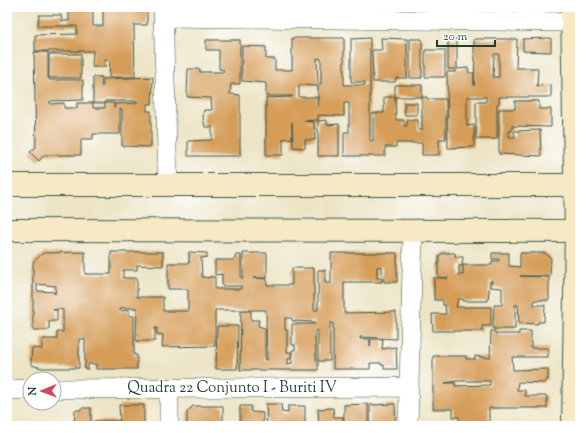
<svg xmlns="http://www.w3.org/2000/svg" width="587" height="433" font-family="'Sorts Mill Goudy',serif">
<rect width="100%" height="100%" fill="#fff"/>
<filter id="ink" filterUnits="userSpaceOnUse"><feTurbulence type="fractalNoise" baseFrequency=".025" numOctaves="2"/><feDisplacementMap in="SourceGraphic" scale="8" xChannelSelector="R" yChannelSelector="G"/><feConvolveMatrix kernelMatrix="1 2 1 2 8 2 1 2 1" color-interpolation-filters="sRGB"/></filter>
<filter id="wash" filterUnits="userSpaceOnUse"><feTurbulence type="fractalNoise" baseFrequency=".012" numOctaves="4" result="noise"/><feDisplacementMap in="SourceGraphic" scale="16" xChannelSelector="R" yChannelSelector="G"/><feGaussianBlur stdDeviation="0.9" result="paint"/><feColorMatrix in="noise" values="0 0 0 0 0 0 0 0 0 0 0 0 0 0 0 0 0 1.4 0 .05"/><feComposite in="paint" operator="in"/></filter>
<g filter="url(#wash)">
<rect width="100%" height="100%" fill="#ece4c5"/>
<g id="blocks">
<!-- building -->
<path fill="#d59d59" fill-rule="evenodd" d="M63,7h30v19h10v-19h44v18h-13l1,52h-26l1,-17h-5v7h-13l1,-16h-58v-16l42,-1v-8h-39l1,-11h22l1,6h7v-12h-6z
M292,38h52v47h21v-3h-14v-43l19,-1v103h3v-28h11v-16h11v-12h27v12h-27l1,23h8v6h3v-6h11v10h4v-33h5v2h19v40h-7v16h-17v-12h-26v4h-11v9h-41v-24h5v-29h-5v13l-26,-1v5l-14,1 10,1 1,18h-10v8l-12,-1 -1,-25v16l-9,1v16h-17v-57l26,-1v-1h-26v-13l-24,-2v-35l24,1v12h9v11h17zM317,58l4,1v25h-3zM299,85l19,1v21l-1,-10h-18z
M381,38l26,1v39h-11l-1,4h-22l-1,-32h10z
M551,38v14l-28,-1v-12z
M410,39h12v39h-12z
M448,39h9v30l10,-1h1l1,5h5v13l1,-32h-1v-15h43l-1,29h22l-1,18 14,-1v12h-52v7h-2v35h-21v-37h10v-5h-19v29l7,-1v22l-26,1 -1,-76h8v-3h-7zM494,54h5v23h-6z
M206,40h34v44h-9l-1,10 10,1v61h-52v-15l24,-1v-13h-7l-2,-10 1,-7h8l-1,-12 -24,-1 1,-28h12v3h23l1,-2 -5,-1v-19h-13z
M425,50h20v27h-20z
M34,52h14v26l2,2h33v20l-33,1v3l14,-1v5h13v-5h16v5h12v-5h-12v-26h9l-1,9h2v-7l50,-2 -1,27h-5v7h4v36l-29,-1v-37h-2v25h-27v5h-12v16h-37l-5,6 -9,-9 6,-5zM105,101h32v2l-22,1 -1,4v-5h-9z
M49,54h32v24h-32z
M515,101h24v8h12v18l-39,-1v5h-3v6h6l-1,-6 26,-1 1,26 -42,-2v-45h16z
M404,103h13v12h-12z
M327,120v5l12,-1v32h-21v-35z
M85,252v22h26v-22h52v14l-26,-1v5h-14v8h14v19h26v14h25v-22h-20v-26h21v-11l18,1v4l-6,1 1,19 7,1v-1h6v12h26v-3h-19v-12l-7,1v-15h20v-5h6v23h2v-25h24v25h-14l14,1v6h25v-17h22v42h4v-40h7v13h6v-30h66v29h-13v-3h-2v3h-38v31l52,-1v27l-36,-2v2h10v8l1,-8h12l-1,10 14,-2 1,22h-13v-4h-3v-2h-11v6h-37v-46h-3v38h-12v9h-78l1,-59h10v9h8l-1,6 7,2v32h2l-1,-50h-51v36l-53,1 1,-12 -6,-1v-6h-2v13h-19l1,-33h-17v3l9,-1v6h5v39h3v14h-41v-5h-8v5h-3v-30h-6v29h-37l-11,-3 1,-17 10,1v-10h15v-7h6v-22l-5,-1 -5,1h4v11h-8v9h-16v-68l10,-9zM382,266v12h-5v-11zM37,284l19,2 -1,8 -1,-2 -17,-1zM285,318h7v3l23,1v2h-23v21h3v5h-3v13l-4,1v-5h3v-7h-4v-22h-2zM315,330h3v30h-2z
M443,253h12v4h8l-1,9h-3v9h4v-10h29v-4h7v-2h-7v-6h17v13l11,1v-14h25l6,5 -1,18h-30l29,1v23h-15v5h11l-1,17h-6v2l-19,-1 -1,-18h-3v24h-22l1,-24h8v-17l-11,-1 1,-6h-2l-2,20h-25v-2h-5l-2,8h35v19h-9v5h-49l-1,-17h14l-1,-9h-2v-5h-9v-22h14l-10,-1v-14h1v-7z
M217,326h21l-1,43h-21z
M491,331h4v3h24v-3h12v17h17v9h-36l1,13 35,-1v11h-3v3l-27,-1 -1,8h8v6h22v12h-58v18h-30v-9h-6v-8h-20v-53h33v3h9v-3l15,2zM457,381h33v4l-35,1v-3h-10z
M266,404h15l1,8 6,1v-7h17v20h-38z
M368,404v22h-24v-21z
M395,404l1,22h-26v-21z
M119,405h25v19h5v2h-55v-5h26z
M193,406h30v20h-36v-14z
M240,406h11v6l12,1v13h-23z
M81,408h10v18h-17l1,-16h6z
M333,408l1,9h9v9h-24l-1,-17z
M62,424v2h-28v-1z"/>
</g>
</g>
<g filter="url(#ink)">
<use href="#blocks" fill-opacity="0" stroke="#3e564a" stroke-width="1"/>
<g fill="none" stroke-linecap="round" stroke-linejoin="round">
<defs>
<path id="street" d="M163,7l5,178
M164,17l408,5
M54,389l355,-2
M169,389v37
M7,390l23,-1
M408,426l5,-195"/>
<path id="secondary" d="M572,7l4,224 -3,195
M7,185h569
M7,230l569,1"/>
</defs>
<!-- street casing -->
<use href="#street" stroke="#3e564a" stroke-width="20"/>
<!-- secondary casing -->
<use href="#secondary" stroke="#3e564a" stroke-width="24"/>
<!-- street -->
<use href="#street" stroke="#fff" stroke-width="19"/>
<!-- secondary -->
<use href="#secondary" stroke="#f7e9c3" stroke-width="22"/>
</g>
</g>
<g text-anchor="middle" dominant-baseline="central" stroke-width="3" stroke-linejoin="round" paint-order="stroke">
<!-- street labels -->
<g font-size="15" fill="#1f3d34" stroke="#fff">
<text x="232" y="388">Quadra 22 Conjunto I - Buriti IV</text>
</g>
</g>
<!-- margin -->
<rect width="587" height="433" fill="none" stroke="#fff" stroke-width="24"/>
<!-- north arrow -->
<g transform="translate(42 391) rotate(269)"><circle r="19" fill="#ffffff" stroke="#a5b1ae"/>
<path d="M0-3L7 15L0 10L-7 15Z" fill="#d1495b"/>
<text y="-6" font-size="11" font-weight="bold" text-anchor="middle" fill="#1f3d34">N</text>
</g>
<!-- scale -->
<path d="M437 40v6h58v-6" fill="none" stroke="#1f3d34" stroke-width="2"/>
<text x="443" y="40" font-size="12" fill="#1f3d34" stroke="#ffffff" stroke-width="3" paint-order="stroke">20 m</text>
</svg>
